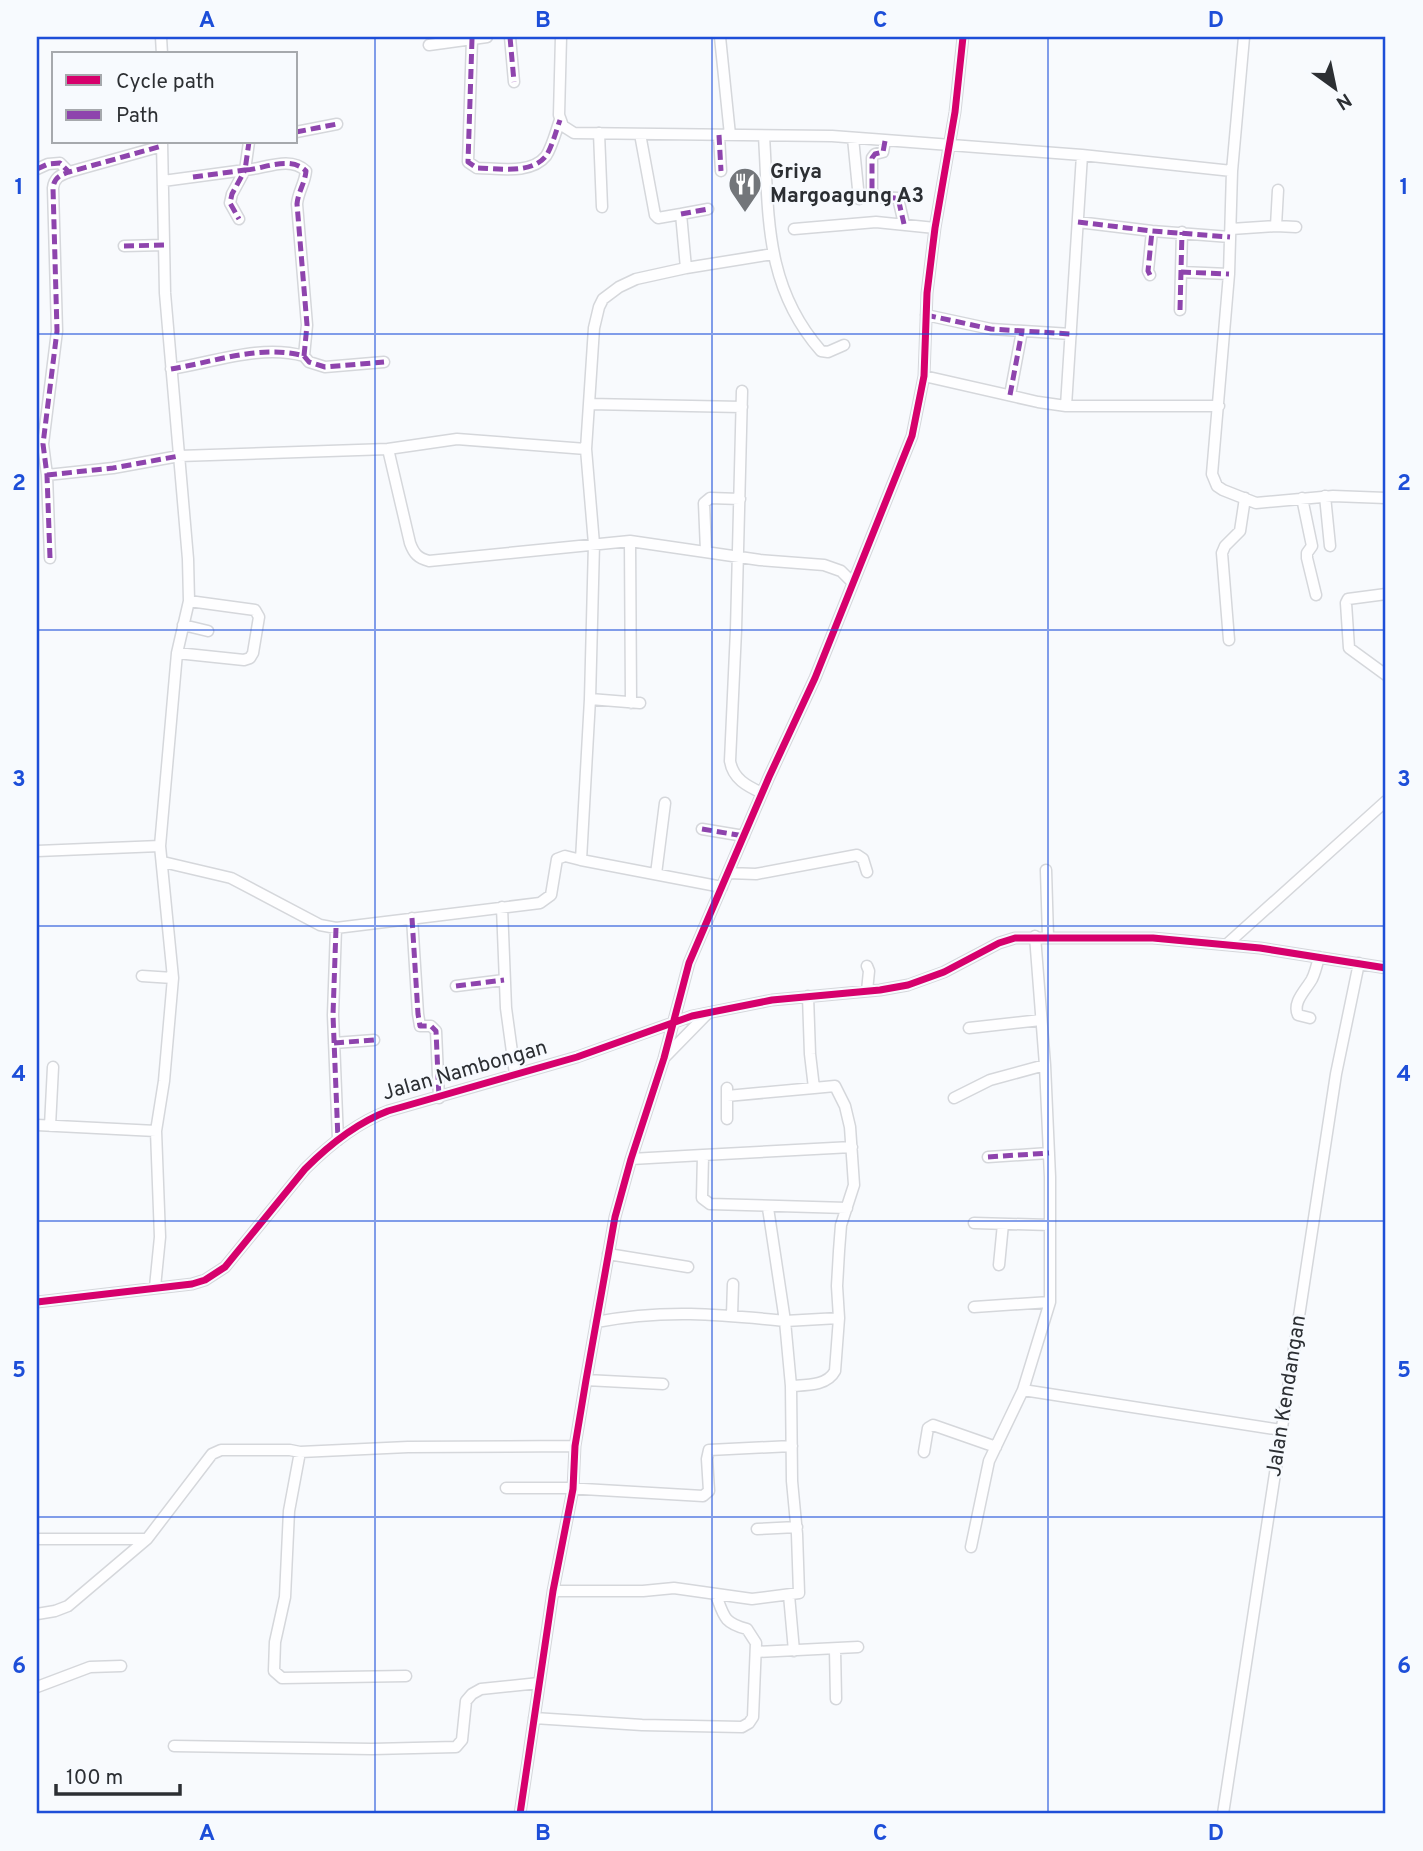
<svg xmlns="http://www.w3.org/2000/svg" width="1423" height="1851" font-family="Overpass,sans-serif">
<rect width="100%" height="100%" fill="#f8fafd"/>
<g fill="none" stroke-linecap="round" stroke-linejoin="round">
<defs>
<path id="minor" d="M161,37l1,17
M510,37l4,45
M561,37l-2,78 4,11 11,7 258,3 250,19 150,16
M720,37l10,98
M1244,37l-12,134 -3,103 -17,200 5,12 6,4 33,13 77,-7 53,2
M472,39l-4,123 9,6c20,0 54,7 69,-12 6,-9 10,-25 14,-36
M429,45l58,-8
M296,132l41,-8
M599,133l3,74
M640,134l15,81 3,3 23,-4 5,54
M719,135l2,36
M764,136c5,80 0,150 57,215l7,1 16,-7
M853,138l6,61
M885,141l-2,11 -8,2 -3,4v34l3,5 23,1 6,26
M37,169l11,-5 12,-1 9,9 93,-26
M163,181l82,-11 -13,24 -2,9 9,16
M681,214l27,-5
M1078,222l74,9 78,6
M1276,226l2,-36
M794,229l82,-7 59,6
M1231,229l45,-3 20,1
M124,246l40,-1
M1181,272l48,2
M1150,275l-2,-4 4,-40
M1180,310l2,-78
M926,315l65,14 80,5
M304,356l5,6 16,5 59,-5
M171,369c43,-7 90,-25 133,-13l3,-31 -10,-121c1,-12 8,-21 9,-33 -16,-16 -42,-2 -61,-1l4,-28
M924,376l114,26 28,4h153
M742,391l-6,239 -6,131c3,18 17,25 32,32
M1010,395l12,-64
M589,404l153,3
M1066,406l16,-251
M388,449l69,-10 129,10
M47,475l66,-7 66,-12 209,-7 22,94c4,11 8,15 19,18l201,-20 130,19 64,5 17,6 12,12
M1325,496l5,50
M1302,498l10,48 -5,7v5l9,37
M630,541l1,162
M706,551l-2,-48 6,-5 30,1
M50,558l-3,-83 -4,-31 14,-113 -4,-143c1,-10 7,-13 16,-16
M1386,594l-38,5 -2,4 3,45 37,27
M183,625l25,6
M1229,640l-7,-87 3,-7 15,-15 5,-33
M177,653l67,7 6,-2 3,-5 6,-36 -4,-7 -66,-9
M590,699l50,4
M702,829l42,7
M37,851l123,-5
M163,862l68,16 89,47 16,3 204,-25 11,-8 6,-36 8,-3 16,4
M1046,870l2,67
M728,873l28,1 101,-19 6,4 4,13
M656,874l9,-71
M722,887l-141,-27 9,-161 4,-155 -8,-95 8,-121 5,-21 4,-8 16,-12 17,-8 50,-11 87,-14
M502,907l4,101 9,66
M412,918l6,96 2,12h11l5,5 3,67
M336,928l-3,87 5,125
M1226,945l160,-144
M867,966l2,5 -2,20
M142,976l31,2
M456,986l48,-6
M1310,1018l-12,-3c-6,-13 8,-25 14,-36 3,-6 5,-14 7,-22
M969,1028l72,-8
M334,1043l40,-3
M664,1058l44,-45
M727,1096l87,-8
M954,1098l36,-18 55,-15
M727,1119v-31
M37,1125l119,6
M50,1126l3,-59
M703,1155l149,-8
M988,1157l61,-4
M631,1159l72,-4 -1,43 8,6 137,4
M768,1208l17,113 54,-3
M974,1223l76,2
M608,1254l80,13
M999,1265l4,-41
M155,1287l5,-50 -4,-106 8,-50 9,-103 -13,-132 17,-193 12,-52 -1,-42 -23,-266 -3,-151
M37,1302l155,-18 13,-4 20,-13 80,-98c24,-24 51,-46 83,-58l189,-54 115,-41 80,-16 108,-10 28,-5 36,-13 55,-29 16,-5h138l107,10 126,20
M974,1307l76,-5
M732,1315l1,-31
M586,1380l77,4
M791,1386c16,-1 36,0 44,-15l4,-53 -2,-32 2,-35 2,-26 13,-40 -4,-58 -5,-21 -10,-20 -21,2 -4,-34 -2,-58
M1023,1390l258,40
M300,1452l-11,59 -4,86 -10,45 -1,29 8,7 124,-2
M924,1452l4,-24 5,-3 63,22
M506,1488h60l137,8 6,-5 -2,-32 2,-9 83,-4
M757,1529l40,-2
M37,1539h110
M971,1547l18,-86 34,-71 27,-88v-125l-5,-112 -10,-129
M553,1591h90l31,-3 78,11 47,-6 -2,-59 -5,-53 -1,-95 -6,-65c-67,-7 -122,-12 -189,1
M789,1595l5,56
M37,1614l18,-3 13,-5 79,-67 65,-85 9,-4h69l10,2 108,-5 167,-1
M835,1649l1,50
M756,1652l102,-5
M37,1687l53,-20 31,-1
M534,1718l108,7 100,2 7,-4 4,-6 3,-74 -9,-14c-23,-6 -23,-12 -31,-34
M174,1746l198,3 84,-2 6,-7 4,-39 6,-7 9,-5 58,-6
M520,1814l33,-223 20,-102 2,-43 11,-66 29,-163 16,-58 33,-101 25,-95 80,-186 46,-99 97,-242 12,-60 3,-83 8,-65 20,-116 8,-75
M1223,1814l113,-740 23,-111"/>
</defs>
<!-- minor casing -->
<use href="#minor" stroke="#d5d7db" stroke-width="13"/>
<!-- minor -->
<use href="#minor" stroke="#fefeff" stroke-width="10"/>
<!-- quiet -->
<path stroke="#8e44ad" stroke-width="5" stroke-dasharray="10 5" stroke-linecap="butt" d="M510,37l4,45
M472,39l-4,123 9,6c20,0 54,7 69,-12 6,-9 10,-25 14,-36
M296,132l41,-8
M719,135l2,36
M885,141l-2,11 -8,2 -3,4v34l3,5 23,1 6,26
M37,169l11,-5 12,-1 9,9 93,-26
M193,177l52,-7 -13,24 -2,9 9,16
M681,214l27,-5
M1078,222l74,9 78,6
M124,246l40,-1
M1181,272l48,2
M1150,275l-2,-4 4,-40
M1180,310l2,-78
M926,315l65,14 80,5
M304,356l5,6 16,5 59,-5
M171,369c43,-7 90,-25 133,-13l3,-31 -10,-121c1,-12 8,-21 9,-33 -16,-16 -42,-2 -61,-1l4,-28
M1010,395l12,-64
M47,475l66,-7 66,-12
M50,558l-3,-83 -4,-31 14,-113 -4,-143c1,-10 7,-13 16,-16
M702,829l42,7
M412,918l6,96 2,12h11l5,5 3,67
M336,928l-3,87 5,125
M456,986l48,-6
M334,1043l40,-3
M988,1157l61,-4"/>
<defs>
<path id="cycleway" d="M37,1302l155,-18 13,-4 20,-13 80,-98c24,-24 51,-46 83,-58l189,-54 115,-41 80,-16 108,-10 28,-5 36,-13 55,-29 16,-5h138l107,10 126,20
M520,1814l33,-223 20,-102 2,-43 11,-66 29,-163 16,-58 33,-101 25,-95 80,-186 46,-99 97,-242 12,-60 3,-83 8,-65 20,-116 8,-75"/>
</defs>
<!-- cycleway casing -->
<use href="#cycleway" stroke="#f7fafe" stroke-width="11"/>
<!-- cycleway -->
<use href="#cycleway" stroke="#d6006c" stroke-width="7"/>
</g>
<!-- grid -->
<path fill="none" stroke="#1d4ed8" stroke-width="2" stroke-opacity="0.55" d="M375,37v1777M712,37v1777M1048,37v1777M37,334h1349M37,630h1349M37,926h1349M37,1221h1349M37,1517h1349"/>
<!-- icons -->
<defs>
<symbol id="restaurant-pin" viewBox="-11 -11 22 30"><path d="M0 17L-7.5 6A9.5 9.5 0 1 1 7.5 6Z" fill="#73767a" stroke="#f7fafe"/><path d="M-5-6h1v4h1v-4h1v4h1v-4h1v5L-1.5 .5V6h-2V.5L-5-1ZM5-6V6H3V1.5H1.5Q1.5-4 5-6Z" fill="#fff"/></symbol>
</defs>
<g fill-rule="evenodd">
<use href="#restaurant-pin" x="726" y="165" width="38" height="52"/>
</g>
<g text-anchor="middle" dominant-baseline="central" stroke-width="5" stroke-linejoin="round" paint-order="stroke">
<!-- poi labels -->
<g font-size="21" font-weight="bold" fill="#2c2f33" stroke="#f7fafe" text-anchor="start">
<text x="770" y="172">Griya<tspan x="770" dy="24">Margoagung A3</tspan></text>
</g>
<!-- street labels -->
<g font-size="21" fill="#2c2f33" stroke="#f7fafe">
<text transform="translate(465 1071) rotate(-16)">Jalan Nambongan</text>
<text transform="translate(1287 1396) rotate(-81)">Jalan Kendangan</text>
</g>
</g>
<!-- border -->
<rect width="1423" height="1851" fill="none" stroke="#f7fafe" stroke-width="77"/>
<!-- legend -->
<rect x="52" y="52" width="245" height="91" fill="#f7fafe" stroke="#a6a9ad" stroke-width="2"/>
<rect x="66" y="75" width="35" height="10" fill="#d6006c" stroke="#a6a9ad" stroke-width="2"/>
<text x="116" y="88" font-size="21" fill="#2c2f33">Cycle path</text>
<rect x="66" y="110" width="35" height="10" fill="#8e44ad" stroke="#a6a9ad" stroke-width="2"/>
<text x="116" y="122" font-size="21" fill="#2c2f33">Path</text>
<!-- north arrow -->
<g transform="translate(1335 88) rotate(147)" stroke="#f7fafe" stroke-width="5" paint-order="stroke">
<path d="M0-5L12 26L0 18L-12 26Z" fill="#2c2f33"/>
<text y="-10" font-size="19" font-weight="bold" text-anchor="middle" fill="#2c2f33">N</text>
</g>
<!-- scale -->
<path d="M56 1784v10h124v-10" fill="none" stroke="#2c2f33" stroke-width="3.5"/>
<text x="66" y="1784" font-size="21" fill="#2c2f33" stroke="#f7fafe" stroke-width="5" paint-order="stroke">100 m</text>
<rect x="38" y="38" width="1346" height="1774" fill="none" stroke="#1d4ed8" stroke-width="2.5"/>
<g font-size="23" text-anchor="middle" font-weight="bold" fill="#1d4ed8">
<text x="207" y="27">A</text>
<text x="543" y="27">B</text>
<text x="880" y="27">C</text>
<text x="1216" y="27">D</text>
<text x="19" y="194">1</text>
<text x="1404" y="194">1</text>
<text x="19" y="490">2</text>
<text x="1404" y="490">2</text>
<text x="19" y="786">3</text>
<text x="1404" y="786">3</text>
<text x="19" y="1081">4</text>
<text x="1404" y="1081">4</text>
<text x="19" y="1377">5</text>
<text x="1404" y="1377">5</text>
<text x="19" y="1673">6</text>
<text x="1404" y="1673">6</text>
<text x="207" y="1840">A</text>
<text x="543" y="1840">B</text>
<text x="880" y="1840">C</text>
<text x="1216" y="1840">D</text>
</g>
</svg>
